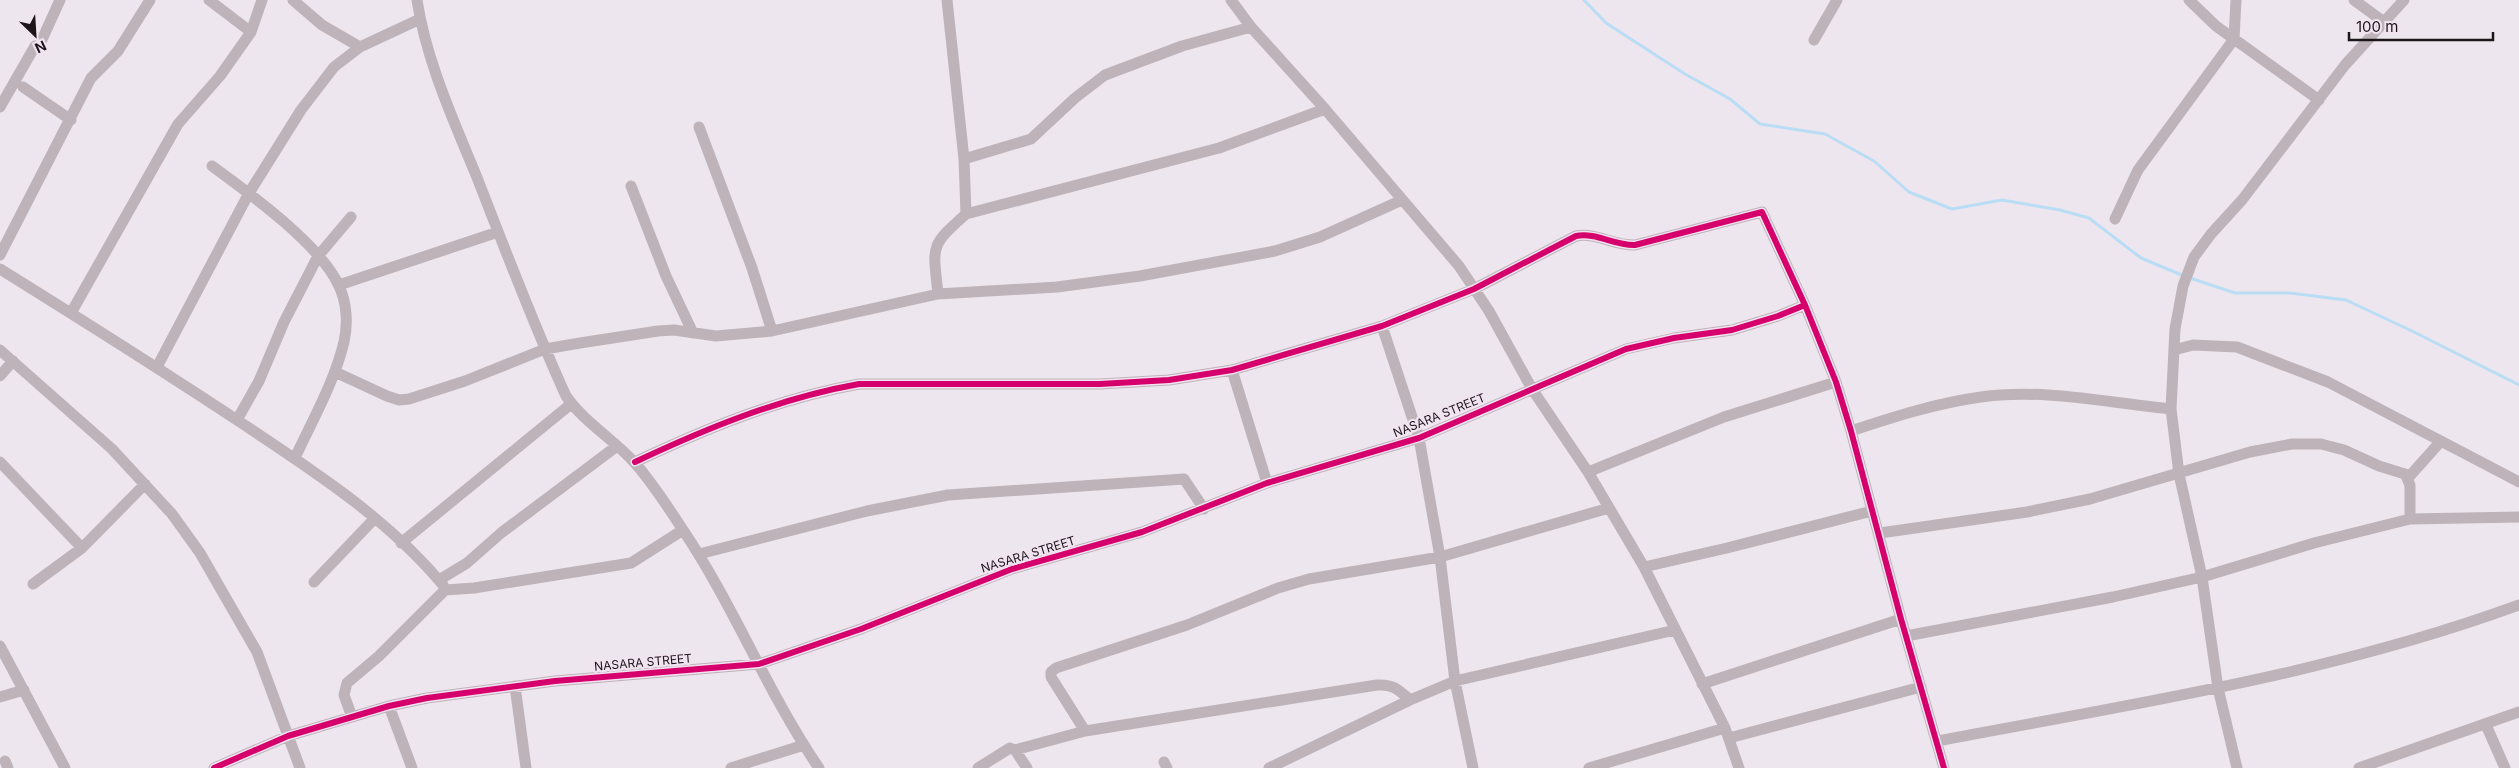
<svg xmlns="http://www.w3.org/2000/svg" width="2519" height="768" font-family="Inter,sans-serif">
<rect width="100%" height="100%" fill="#eee6ee"/>
<g fill="none" stroke-linecap="round" stroke-linejoin="round">
<!-- stream -->
<path stroke="#baddf6" stroke-width="3" d="M1584,0l22,23 79,51 45,25 30,25 65,10 49,27 35,31 43,17 50,-9 58,10 29,8 52,40 43,18
M2190,278l45,15h55l56,7 68,32 105,53"/>
<!-- minor -->
<path stroke="#beb3b9" stroke-width="11" d="M209,0l42,32
M293,0l29,25 38,22
M417,0c9,60 36,119 59,175 29,74 57,149 90,221 18,26 47,43 68,66 18,20 34,45 49,68 51,76 84,162 136,238
M947,0l17,159 2,55
M1231,0l20,27 74,82 134,157 30,45 43,78 56,83 56,95 81,161 14,40
M2189,0l27,26 103,74
M2354,0l30,22
M1814,40l23,-40
M23,87l48,33
M0,107l35,-61 5,-2 20,-44
M699,127l53,141 20,63
M964,159l67,-20 44,-41 30,-23 77,-29 69,-19
M212,166c37,27 109,79 127,120 8,17 9,38 5,56 -10,41 -32,79 -49,116
M631,186l35,90 27,57
M2115,219l23,-49 96,-131 2,-39
M0,255l91,-177 27,-27 32,-51
M0,269c82,51 163,102 243,155 71,47 145,95 200,161l2,5 -66,66 -32,27 -3,12 8,22
M339,285l159,-53
M938,294c-5,-49 -9,-47 28,-80l253,-66 106,-39
M71,313l107,-189 42,-48 31,-44 11,-32
M1382,326l37,112 21,119 15,124 18,87
M0,350l112,99 60,65 28,39 57,99 43,116
M2174,350l19,-5 44,2 44,17 47,18 191,100
M157,367l92,-174 52,-83 33,-43 26,-20 60,-28
M1232,370l35,113
M335,372l52,24 12,4 10,-1 56,-18 80,-32 35,-6 78,-12 16,-1 42,6 56,-5 166,-37 119,-7 83,-11 135,-25 45,-14 82,-37
M0,376l13,-15
M237,420l22,-39 25,-59 34,-66 33,-39
M1851,431c42,-14 86,-28 130,-34 60,-9 130,6 190,12
M0,462l82,86
M635,462c72,-34 145,-64 224,-78h241l69,-4 63,-10 150,-44 92,-37 102,-53c20,-4 39,10 59,9l127,-33 43,93 31,77 15,49 50,188 43,149
M1588,472l136,-55 112,-35
M2408,478l33,-37
M1880,533l147,-21 63,-13 160,-47 42,-8h29l23,6 35,16 26,8 5,11v34
M401,543l170,-139
M699,554l168,-43 81,-16 236,-16 20,30
M1644,567l83,-19 145,-37
M439,580l28,-17 34,-30 116,-87
M314,582l61,-64
M33,584l49,-36 63,-64
M445,590l29,-2 157,-25 52,-33
M1906,636l207,-39 89,-20 112,-34 96,-24 109,-2
M0,646l65,122
M1702,684l199,-65
M515,686l11,82
M0,697l24,-7
M389,706l23,62
M2486,725l19,43
M1085,731l-34,-54v-5l5,-4 131,-43 91,-37 31,-9 131,-22 169,-49
M1729,738l192,-51
M1937,741c196,-37 394,-67 582,-136
M1015,750l70,-19 292,-46c16,-1 21,4 33,15
M5,761l3,7
M1164,762l3,6
M214,768l74,-32 101,-30 38,-8 128,-17 204,-17 102,-35 151,-60 130,-37 125,-49 152,-45 207,-89 48,-11 58,-8 46,-14 27,-11
M731,768l73,-23
M978,768l32,-20 5,2 12,18
M1269,768l141,-68 45,-19 220,-51
M1589,768l136,-40
M2237,768l-19,-80 -16,-111 -23,-103 -8,-65 4,-80 8,-43 11,-29 17,-23 31,-34 103,-135 59,-65
M2359,768l160,-56"/>
<defs>
<path id="cycleway" d="M635,462c72,-34 145,-64 224,-78h241l69,-4 63,-10 150,-44 92,-37 102,-53c20,-4 39,10 59,9l127,-33 43,93 31,77 15,49 50,188 43,149
M214,768l74,-32 101,-30 38,-8 128,-17 204,-17 102,-35 151,-60 130,-37 125,-49 152,-45 207,-89 48,-11 58,-8 46,-14 27,-11"/>
</defs>
<!-- cycleway casing -->
<use href="#cycleway" stroke="#f2e3f1" stroke-width="9"/>
<!-- cycleway -->
<use href="#cycleway" stroke="#d6006c" stroke-width="6"/>
</g>
<g text-anchor="middle" dominant-baseline="central" stroke-width="4.5" stroke-linejoin="round" paint-order="stroke">
<!-- street labels -->
<g font-size="12" fill="#1c161b" stroke="#f2e3f1">
<text transform="translate(1439 415) rotate(-22)">NASARA STREET</text>
<text transform="translate(1028 554) rotate(-17)">NASARA STREET</text>
<text transform="translate(643 662) rotate(-5)">NASARA STREET</text>
</g>
</g>
<!-- north arrow -->
<g transform="translate(35 35) rotate(155)" stroke="#f2e3f1" stroke-width="4" paint-order="stroke">
<path d="M0-4L9 19L0 12L-9 19Z" fill="#1c161b"/>
<text y="-8" font-size="14" font-weight="bold" text-anchor="middle" fill="#1c161b">N</text>
</g>
<!-- scale -->
<path d="M2349 32v8h144v-8" fill="none" stroke="#1c161b" stroke-width="2.5"/>
<text x="2356" y="32" font-size="15" fill="#1c161b" stroke="#f2e3f1" stroke-width="4" paint-order="stroke">100 m</text>
</svg>
